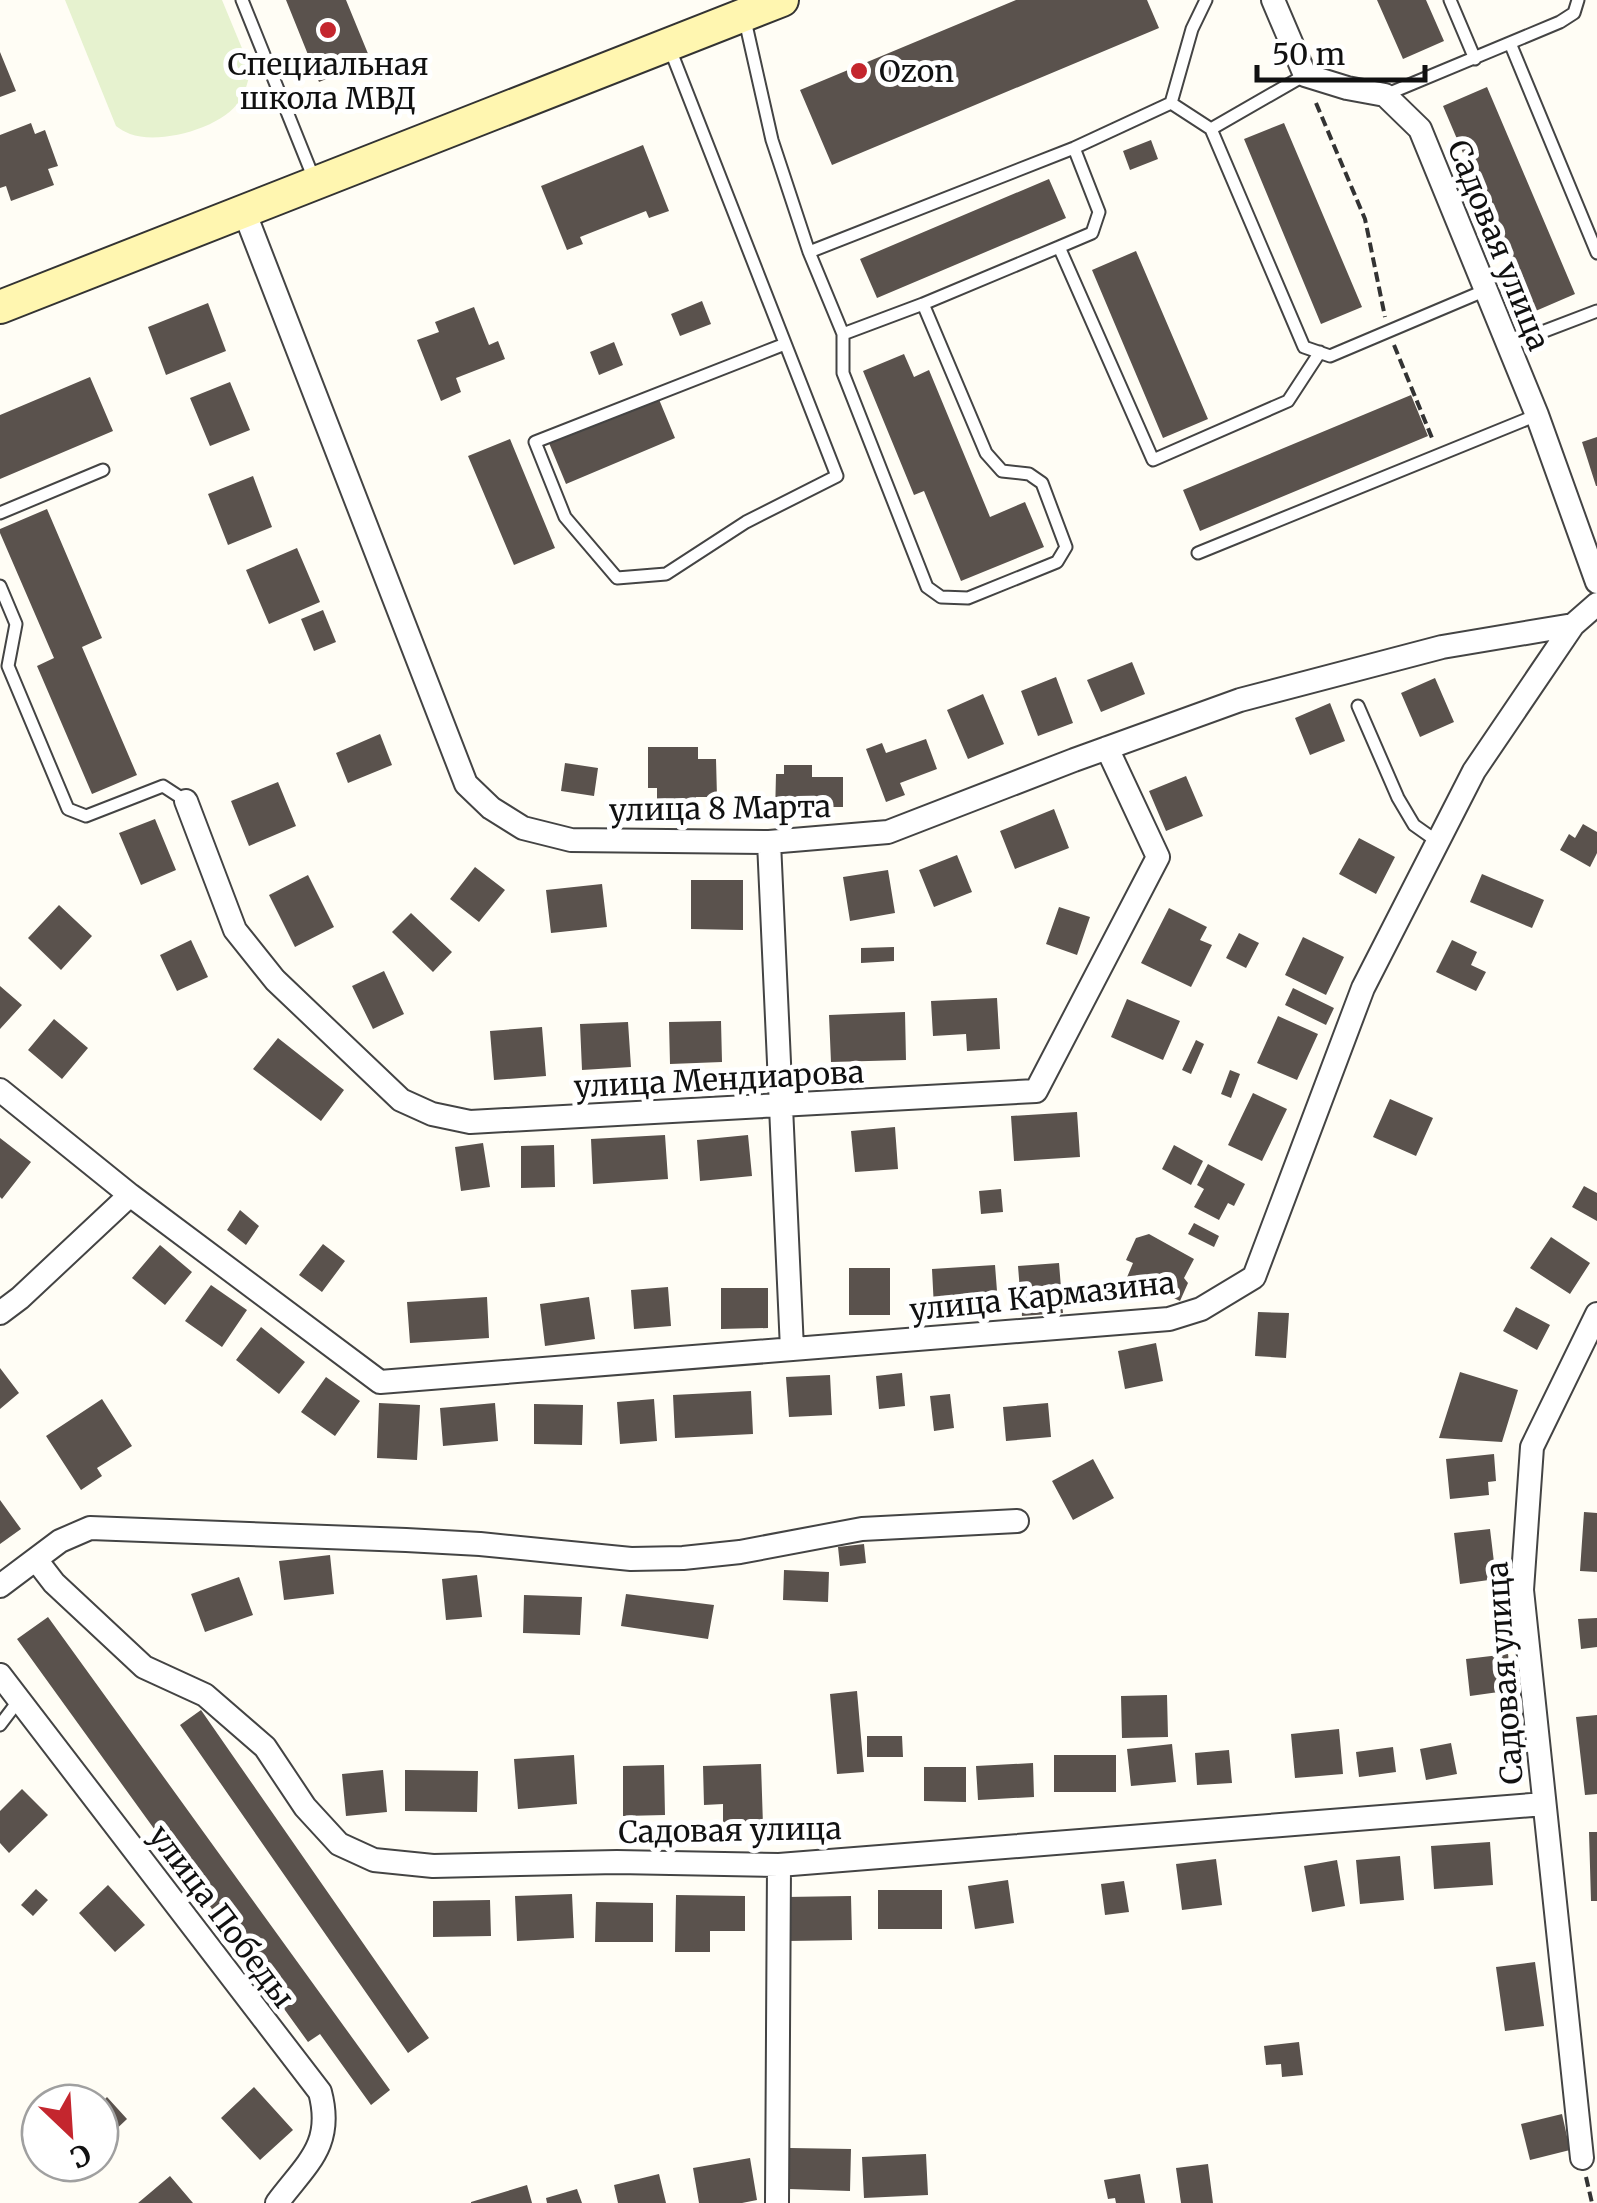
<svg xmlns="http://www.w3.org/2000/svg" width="1597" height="2203" font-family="Merriweather,serif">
<rect width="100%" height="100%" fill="#fffdf5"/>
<!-- pitch -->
<path fill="#e6f2cf" d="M65,0h157l29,70c-3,10 -5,21 -11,30 -17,28 -80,45 -110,34 -5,-2 -10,-5 -14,-8z"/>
<!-- building -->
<path fill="#5a524d" d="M286,0h60l25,61 -52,21z
M1016,0h131l12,28 -327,137 -32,-75z
M1377,0h49l18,41 -41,18z
M0,52l16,39 -16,6z
M1487,87l88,207 -44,19 -88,-207z
M31,123l4,11 10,-4 13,36 -10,3 6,16 -43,16 -5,-15 -6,2v-53z
M1284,123l78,184 -41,17 -77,-185z
M1151,140l7,19 -28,11 -7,-19z
M643,145l26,66 -20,7 -3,-7 -66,26 3,7 -16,6 -26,-64z
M1049,179l17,39 -189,80 -17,-39z
M1136,251l72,168 -45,19 -71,-168z
M702,301l9,23 -31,12 -9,-22z
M208,303l18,48 -60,24 -18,-48z
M474,307l15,38 9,-4 7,18 -49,19 5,14 -20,9 -24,-61 22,-8 -4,-10z
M614,342l9,23 -24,10 -9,-23z
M904,354l10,23 15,-7 61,147 35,-15 19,45 -83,34 -37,-90 -10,4 -51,-124z
M90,377l23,54 -113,48v-64z
M230,382l20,48 -40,16 -20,-48z
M1411,395l17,41 -228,95 -17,-41z
M658,397l17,41 -109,46 -17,-41z
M1597,437v49h-1l-14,-44z
M510,439l45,109 -41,17 -46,-109z
M253,476l19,51 -44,18 -20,-51z
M47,509l55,129 -20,9 55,128 -45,19 -55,-128 17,-8 -54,-125v-4z
M297,548l23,54 -51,22 -23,-54z
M323,610l13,32 -22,9 -13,-32z
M1132,662l13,32 -44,18 -14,-32z
M1056,677l17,46 -35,13 -17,-45z
M1435,678l19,44 -34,15 -19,-44z
M983,694l21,50 -36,15 -21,-49z
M1330,703l15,38 -35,14 -15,-37z
M380,734l12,31 -44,18 -12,-30z
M926,739l11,30 -37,14 5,12 -19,7 -20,-53 16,-6 4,10z
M648,747h50v12h18l1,38h-21l1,19h-40v-28h-9z
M565,763l33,5 -4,28 -33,-5z
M784,765h28v12h31v30h-25v9l-43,-1 1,-41h8z
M1186,776l17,40 -37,15 -17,-40z
M278,782l18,44 -47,20 -18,-45z
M1054,809l15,39 -54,21 -15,-38z
M155,819l21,51 -35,15 -22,-52z
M1583,824l14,8v21l-7,14 -30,-17 9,-16 6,4z
M1359,838l36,19 -19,37 -37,-20z
M957,855l15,37 -38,15 -15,-37z
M475,867l30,23 -26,32 -29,-23z
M888,870l7,43 -45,8 -7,-44z
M1482,874l62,26 -12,28 -62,-26z
M308,875l26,52 -39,20 -26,-52z
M691,880h52v50l-52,-1z
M602,884l5,43 -56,6 -5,-43z
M59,905l33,31 -31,34 -33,-32z
M1059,907l31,10 -13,38 -31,-11z
M1169,908l38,19 -7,13 12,5 -21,42 -50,-24z
M411,913l41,39 -19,20 -41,-40z
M1239,933l20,10 -13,25 -20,-10z
M1303,937l41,20 -18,38 -41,-20z
M191,940l17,37 -31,14 -17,-36z
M1452,940l25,12 -6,13 15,7 -10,19 -40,-19z
M894,947v14l-33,2v-15z
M384,971l20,43 -31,15 -21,-43z
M0,986l22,19 -22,24z
M1293,988l41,20 -8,17 -41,-20z
M997,998l3,51 -33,2 -1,-17 -33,2 -2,-35z
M1127,999l53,22 -17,39 -52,-23z
M905,1012l1,48 -75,2 -2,-47z
M1278,1016l40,18 -21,46 -40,-17z
M54,1019l34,29 -26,31 -34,-29z
M721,1021l1,41 -52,2 -1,-42z
M628,1022l3,45 -49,3 -2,-46z
M542,1027l4,49 -52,4 -4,-49z
M278,1038l66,52 -23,31 -68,-52z
M1196,1040l8,4 -13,30 -9,-4z
M1230,1070l10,4 -9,24 -10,-4z
M1253,1093l34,16 -25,52 -34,-16z
M1390,1099l43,19 -17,38 -43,-19z
M1077,1112l3,45 -66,4 -3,-45z
M895,1127l3,42 -43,3 -4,-41z
M665,1135l3,44 -75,5 -2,-45z
M748,1135l4,41 -52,5 -3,-41z
M0,1138l31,24 -29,37 -2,-2z
M483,1143l7,44 -29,4 -6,-44z
M554,1145l1,42 -34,1v-42z
M1174,1145l29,16 -12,24 -29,-16z
M1208,1164l37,20 -11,22 -6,-3 -9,17 -25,-13 10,-18 -7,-4z
M1584,1186l13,7v28l-25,-14z
M1001,1189l2,23 -22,2 -2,-23z
M240,1210l19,16 -13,19 -19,-15z
M1194,1223l25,13 -5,11 -26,-13z
M1149,1234l45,25 -10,19 4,5 -8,18 -33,-16 -3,6 -19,-9 8,-19 -7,-3 10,-22z
M1551,1237l39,26 -20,31 -40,-26z
M323,1244l22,17 -23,31 -23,-17z
M160,1245l32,27 -27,33 -33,-27z
M1059,1263l4,50 -41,3 -4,-50z
M995,1265l3,39 -64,4 -2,-39z
M849,1268h41v47h-41z
M211,1285l36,25 -25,37 -37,-26z
M668,1287l3,39 -37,3 -3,-39z
M721,1288h47v40l-47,1z
M487,1297l2,41 -79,5 -3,-41z
M589,1297l6,42 -50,7 -5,-42z
M1516,1307l34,18 -13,25 -34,-19z
M1258,1312l31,1 -3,45 -31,-2z
M261,1327l44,35 -26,32 -43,-34z
M1156,1343l7,38 -38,8 -7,-38z
M0,1368l19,25 -19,16z
M1460,1372l58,18 -16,52 -63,-4z
M902,1373l3,33 -26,3 -3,-33z
M830,1375l2,40 -43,2 -3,-40z
M326,1377l34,24 -25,35 -34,-24z
M751,1391l2,43 -78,4 -2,-43z
M950,1394l4,34 -20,3 -4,-35z
M102,1399l30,47 -35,22 5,8 -21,14 -35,-54z
M654,1399l3,42 -37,3 -3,-42z
M379,1403l41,2 -3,55 -40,-2z
M495,1403l3,38 -55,5 -3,-38z
M1048,1403l3,34 -45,4 -3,-34z
M534,1404l49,1 -1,40 -48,-1z
M1494,1454l2,27 -8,1 1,13 -39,4 -4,-40z
M1093,1459l21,39 -41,22 -21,-39z
M0,1500l21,29 -21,15z
M1584,1512l13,1v59l-17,-1z
M1490,1529l6,50 -36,5 -6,-51z
M864,1544l2,19 -26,3 -2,-19z
M330,1555l4,39 -50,6 -5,-39z
M784,1570l45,2 -1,30 -45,-2z
M477,1575l5,42 -36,3 -4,-41z
M239,1577l14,38 -48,17 -14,-38z
M626,1594l88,11 -6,34 -87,-13z
M524,1595l58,2 -2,38 -57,-2z
M48,1617l342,473 -19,15 -51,-71 -12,8 -291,-403z
M1597,1618v29l-16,2 -3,-30z
M1508,1654l5,36 -43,6 -4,-37z
M857,1691l7,81 -27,2 -7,-80z
M1167,1695l1,42 -46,1 -1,-42z
M201,1710l228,328 -21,15 -228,-328z
M1597,1715v79l-12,1 -9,-78z
M1339,1729l4,45 -48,4 -4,-44z
M867,1736h35l1,21h-36z
M1451,1743l6,31 -31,6 -6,-31z
M1172,1744l4,38 -45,4 -4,-37z
M1393,1747l3,25 -37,5 -3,-25z
M1229,1750l3,33 -35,2 -2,-32z
M574,1755l3,49 -59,5 -4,-50z
M1054,1755h62v37h-62z
M1033,1763l1,34 -56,3 -2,-34z
M761,1764l2,61 -40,2v-23l-19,1 -1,-39z
M664,1765l1,50 -42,1v-50z
M924,1767h42v35l-42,-1z
M383,1770l4,42 -41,4 -4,-42z
M405,1770l73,1 -1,41 -72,-1z
M22,1789l26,26 -39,38 -9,-10v-32z
M1589,1832h8v69h-6z
M1490,1842l3,43 -59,4 -3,-43z
M1400,1856l4,44 -44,4 -4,-44z
M1216,1859l6,46 -40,5 -6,-46z
M1337,1860l8,46 -33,6 -8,-46z
M1008,1880l6,43 -39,6 -7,-43z
M1124,1881l5,31 -24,3 -4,-31z
M108,1885l37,40 -30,27 -36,-39z
M36,1889l12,11 -15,16 -12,-11z
M878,1890h64v39h-64z
M572,1894l2,44 -57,3 -2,-45z
M676,1895l69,1v35h-35v21h-35z
M851,1896l1,44 -65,1 -1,-44z
M490,1900l1,36 -58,1v-36z
M596,1902l57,1v39h-58z
M1535,1962l9,64 -39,5 -9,-64z
M1299,2042l4,33 -21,2 -1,-13 -15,1 -2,-19z
M254,2087l39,43 -33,30 -39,-42z
M107,2097l20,22 -18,17 -9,-10v-22z
M1562,2114l8,36 -40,10 -9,-36z
M790,2148l61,1 -1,42 -61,-2z
M926,2154l2,41 -64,3 -2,-41z
M750,2158l7,42 -15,3h-43l-6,-35z
M1208,2164l5,39h-32l-5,-35z
M659,2174l7,29h-48l-4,-18z
M1140,2174l5,29h-29l-1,-5 -7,1 -4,-19z
M170,2176l23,27h-55z
M527,2185l5,18h-61v-1z
M577,2189l5,14h-35l-1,-5z"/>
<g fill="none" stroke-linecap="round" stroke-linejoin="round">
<defs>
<path id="lane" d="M242,0l72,179
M1206,0l-14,29 -21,74 -97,45 -265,104 34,82 80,-30 136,-57 94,213 135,-59 32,-49
M1450,0l25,59
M744,16l28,124 37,112
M1510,43l87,210
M670,49l167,427 -91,46 -80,52 -49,4 -52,-61 -30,-75 250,-98
M1385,95l175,-73 14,-9 4,-13
M1171,103l40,26 94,-54
M1211,129l93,218 26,9 156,-66
M1059,247l33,-14 7,-21 -25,-64
M843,334v39l84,214 14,10 27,1 89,-36 9,-15 -24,-64 -13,-9 -27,-3 -16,-18 -63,-149
M1508,345l89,-34
M0,513l103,-43
M1198,553l339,-138
M0,586l16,38 -8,42 60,143 18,7 77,-30 23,15
M1358,706l40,92 16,27 24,17
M0,1725l19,-25"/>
<path id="street" d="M1273,0l32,75 42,13 38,7 35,34 117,286 60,167
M244,211l222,573 25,24 32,20 48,12 198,2 119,-10 186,-72 166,-60 202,-53 131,-22
M186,801l49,129 40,50 126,120 31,14 38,8 566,-31 122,-234 -51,-109
M769,842l23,507
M0,1090l130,105 250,187 789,-63 32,-10 53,-32 109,-289 111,-217 99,-146 24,-21
M0,1313l20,-15 110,-103
M37,1561l17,22 90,84 61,28 60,52 40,60 34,37 35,16 59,6 184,-4 162,3 765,-61
M0,1586l60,-45 30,-13 316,12 74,4 151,15 52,-1 57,-6 122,-23 155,-8
M0,1675l320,417c14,53 -13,71 -43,111
M1582,2158l-60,-568 10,-143 65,-133
M777,2203l2,-338"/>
<path id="secondary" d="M0,307l782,-307"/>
</defs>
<!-- lane casing -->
<use href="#lane" stroke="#444" stroke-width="15"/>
<!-- street casing -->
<use href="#street" stroke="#444" stroke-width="26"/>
<!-- secondary casing -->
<use href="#secondary" stroke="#333" stroke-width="36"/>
<!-- path -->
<path stroke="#333" stroke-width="4" stroke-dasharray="10 5" stroke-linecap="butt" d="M1316,103l49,116 20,98
M1394,345l38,93
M1586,2177l6,26"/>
<!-- lane -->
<use href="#lane" stroke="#fff" stroke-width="11"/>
<!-- street -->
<use href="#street" stroke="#fff" stroke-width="22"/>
<!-- secondary -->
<use href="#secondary" stroke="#fff6b0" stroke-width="32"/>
</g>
<!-- markers -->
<g fill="#c4262e" stroke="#fff" stroke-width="4">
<circle cx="328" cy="30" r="10"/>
<circle cx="859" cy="71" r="10"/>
</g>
<g text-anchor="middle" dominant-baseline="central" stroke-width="10" stroke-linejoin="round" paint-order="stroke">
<!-- poi labels -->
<g font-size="30" fill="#111" stroke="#fff">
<text x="328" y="64">Специальная<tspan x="328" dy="34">школа МВД</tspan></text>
<text x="879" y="71" text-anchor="start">Ozon</text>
</g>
<!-- street labels -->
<g font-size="30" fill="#111" stroke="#fff">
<text transform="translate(1499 245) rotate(68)">Садовая улица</text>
<text transform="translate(720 808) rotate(-1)">улица 8 Марта</text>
<text transform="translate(719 1079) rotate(-3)">улица Мендиарова</text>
<text transform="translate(1042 1296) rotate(-6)">улица Кармазина</text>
<text transform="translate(1504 1673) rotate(-94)">Садовая улица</text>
<text transform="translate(730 1830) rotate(-1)">Садовая улица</text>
<text transform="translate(222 1916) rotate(53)">улица Победы</text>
</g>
</g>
<!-- north arrow -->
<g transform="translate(70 2133) rotate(155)"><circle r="48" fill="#ffffff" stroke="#a0a0a0" stroke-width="2.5"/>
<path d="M0-8L18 38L0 25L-18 38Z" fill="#c4262e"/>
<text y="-15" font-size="28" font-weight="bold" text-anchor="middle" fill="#111111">С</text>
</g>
<!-- scale -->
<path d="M1257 65v15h168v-15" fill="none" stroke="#111111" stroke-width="5"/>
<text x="1272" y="65" font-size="30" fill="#111111" stroke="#ffffff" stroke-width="8" paint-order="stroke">50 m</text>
</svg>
